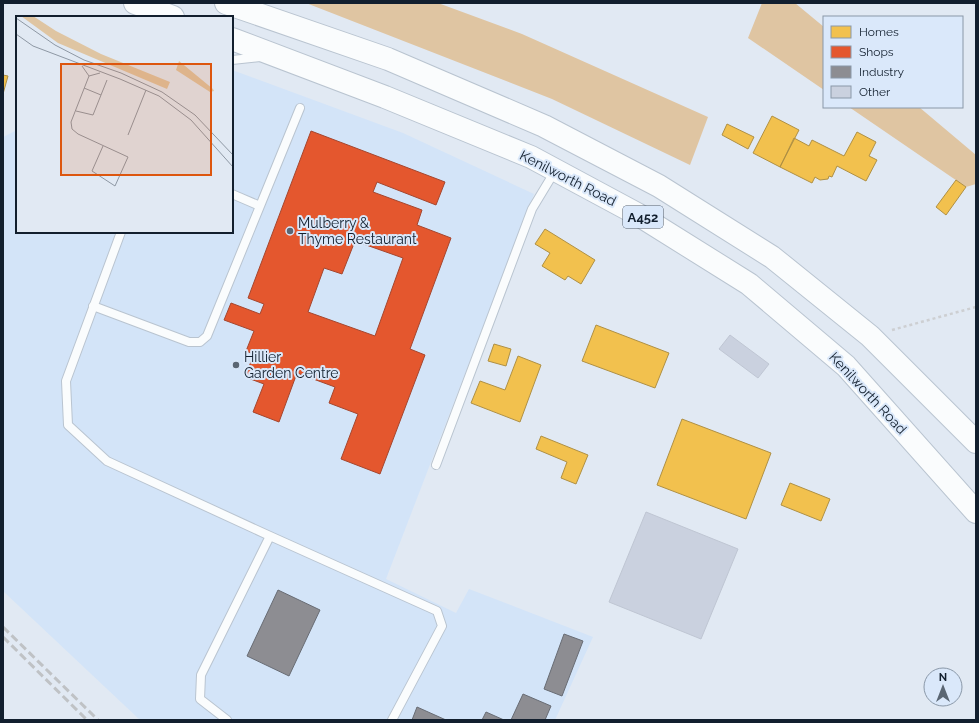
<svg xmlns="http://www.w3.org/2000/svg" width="979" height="723" font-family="Raleway,sans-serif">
<rect width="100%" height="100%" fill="#e1e9f3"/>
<!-- built -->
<path fill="#d3e4f8" d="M232,70l171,63 131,61 -148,385 70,34 13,-24 124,48 -38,83h-415l-137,-129v-454l14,-7v102h215z"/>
<!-- forest -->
<path fill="#dfc5a2" d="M306,3h132l84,31 186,83 -18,48 -138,-66z
M762,3h33l29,24v63l-76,-52z
M849,107h70l57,48v29l-10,3z"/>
<!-- homes -->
<path fill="#f2c14e" stroke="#af9044" d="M3,75l5,1 -5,18z
M772,116l27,14 -19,37 -27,-14z
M727,124l27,13 -6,12 -26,-14z
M857,132l19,10 -7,14 8,4 -11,21 -29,-15 -5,11 -3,-1 -1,3 -8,1 -5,-3 -3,6 -32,-16 14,-29 15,8 3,-6 32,16z
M956,180l10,7 -20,28 -10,-8z
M545,229l50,31 -14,24 -13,-8 -3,4 -23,-14 8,-13 -15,-9z
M596,325l73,28 -14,35 -73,-27z
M494,344l17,5 -5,17 -18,-5z
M518,356l23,9 -21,57 -49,-19 9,-22 25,9z
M682,419l89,34 -25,66 -89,-34z
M541,436l47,19 -12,29 -15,-6 6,-16 -31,-13z
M790,483l40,16 -9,22 -40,-16z"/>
<!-- shops -->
<path fill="#e4572e" stroke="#a5462e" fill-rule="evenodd" d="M311,131l134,51 -9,23 -59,-23 -4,10 49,18 -5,15 34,13 -41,111 15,6 -45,119 -39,-15 17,-45 -29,-11 6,-16 -38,-14 -18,49 -26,-10 11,-28 -19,-7 9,-23 -8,-3 8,-20 -30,-11 7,-17 29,11 4,-10 -16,-6zM355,241l48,17 -28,78 -67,-24 16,-44 18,6z"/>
<!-- industry -->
<path fill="#8d8d92" stroke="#686c74" d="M278,590l42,20 -31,66 -42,-20z
M564,634l19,7 -21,55 -18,-7z
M523,694l28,12 -6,14h-34z
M417,707l29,13h-34z
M486,712l18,8h-22z"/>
<!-- building -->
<path fill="#cad1df" stroke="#bfc6d3" d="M730,335l39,29 -11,14 -39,-29z
M646,512l92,37 -37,90 -92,-37z"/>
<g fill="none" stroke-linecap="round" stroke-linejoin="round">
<defs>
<path id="service" d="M232,60l28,-3
M232,194l28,12
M121,232l-55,149 2,44 39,36 163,75 167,75 5,15 -50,94
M93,306l96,36h11l7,-6 93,-228
M436,465l96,-256 23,-38
M227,720l-27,-21 1,-24 69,-139"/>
<path id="trunk" d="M135,3l38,14
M226,3l162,56 156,67 115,60 113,71 98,79 106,106
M232,39l153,58 146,60 106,57 112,70 97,82 130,146"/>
</defs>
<!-- service casing -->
<use href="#service" stroke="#b9c4d0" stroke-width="10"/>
<!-- trunk casing -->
<use href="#trunk" stroke="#b9c4d0" stroke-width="24"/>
<!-- path -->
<path stroke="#cdcfd2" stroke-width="2.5" stroke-dasharray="3 3" stroke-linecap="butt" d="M892,330l84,-23"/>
<!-- service -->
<use href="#service" stroke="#fafcfd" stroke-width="8"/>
<!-- trunk -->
<use href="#trunk" stroke="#fafcfd" stroke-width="22"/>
<!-- rail -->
<path stroke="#bfc2c5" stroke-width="3" stroke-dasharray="8 4" stroke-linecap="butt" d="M3,627l95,93
M3,637l84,83"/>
</g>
<!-- markers -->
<g fill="#5a6673" stroke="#dae8fa" stroke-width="1.5">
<circle cx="290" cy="231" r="4"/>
<circle cx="236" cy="365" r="4"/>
</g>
<g text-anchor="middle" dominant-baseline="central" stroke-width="4" stroke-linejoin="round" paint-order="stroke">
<!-- shield labels -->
<rect fill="#dae8fa" stroke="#4e5b6b" stroke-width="1" x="623" y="206" width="40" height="22" rx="3"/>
<g font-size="13" font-weight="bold" fill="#121f2e">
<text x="643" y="217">A452</text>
</g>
<!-- street labels -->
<g font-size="14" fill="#121f2e" stroke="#dae8fa">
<text transform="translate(568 178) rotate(27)">Kenilworth Road</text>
<text transform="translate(868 393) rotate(47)">Kenilworth Road</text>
</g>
<!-- poi labels -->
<g font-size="14" fill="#121f2e" stroke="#dae8fa" text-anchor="start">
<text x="298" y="223">Mulberry &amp;<tspan x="298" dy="16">Thyme Restaurant</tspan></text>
<text x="244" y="357">Hillier<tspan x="244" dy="16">Garden Centre</tspan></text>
</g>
</g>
<!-- overview -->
<g transform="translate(16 16)">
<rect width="217" height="217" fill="#e1e9f3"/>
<path d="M5,0h12l23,15 45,23 69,28 -3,7 -109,-46zM163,45l34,28 1,2 -4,1 -34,-22z" fill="#dfc5a2"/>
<path fill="none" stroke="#8e98a4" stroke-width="1" d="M0,2l39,27 29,15 37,13 41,19 33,23 38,40M0,18l17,12 87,33 39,17 32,24 42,47M66,50l7,10M84,57l-11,3 -18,46 1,7 6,5 50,23 -13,29 -23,-15 11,-25M68,72l17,7M60,95l17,4 14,-35M112,119l18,-45"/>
<path fill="#dd560e" fill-opacity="0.15" stroke="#dd560e" stroke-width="2" d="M45,48h150v111h-150z"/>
<rect width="217" height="217" fill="none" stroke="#121f2e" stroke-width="2"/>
</g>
<!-- border -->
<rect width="979" height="723" fill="none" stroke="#121f2e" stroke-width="8"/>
<!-- legend -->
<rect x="823" y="16" width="140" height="92" fill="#dae8fa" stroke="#8a98a8"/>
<rect x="831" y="26" width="20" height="12" fill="#f2c14e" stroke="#8a98a8"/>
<text x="859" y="36" font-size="12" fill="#121f2e">Homes</text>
<rect x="831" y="46" width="20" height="12" fill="#e4572e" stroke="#8a98a8"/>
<text x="859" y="56" font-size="12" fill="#121f2e">Shops</text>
<rect x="831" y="66" width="20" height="12" fill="#8d8d92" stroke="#8a98a8"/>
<text x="859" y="76" font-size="12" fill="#121f2e">Industry</text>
<rect x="831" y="86" width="20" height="12" fill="#cad1df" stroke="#8a98a8"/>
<text x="859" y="96" font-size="12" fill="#121f2e">Other</text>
<!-- north arrow -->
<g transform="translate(943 687)"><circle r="19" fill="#dae8fa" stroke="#8a98a8"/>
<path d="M0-3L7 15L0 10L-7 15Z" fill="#5a6673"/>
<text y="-6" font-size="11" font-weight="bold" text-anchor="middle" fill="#121f2e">N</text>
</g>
</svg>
